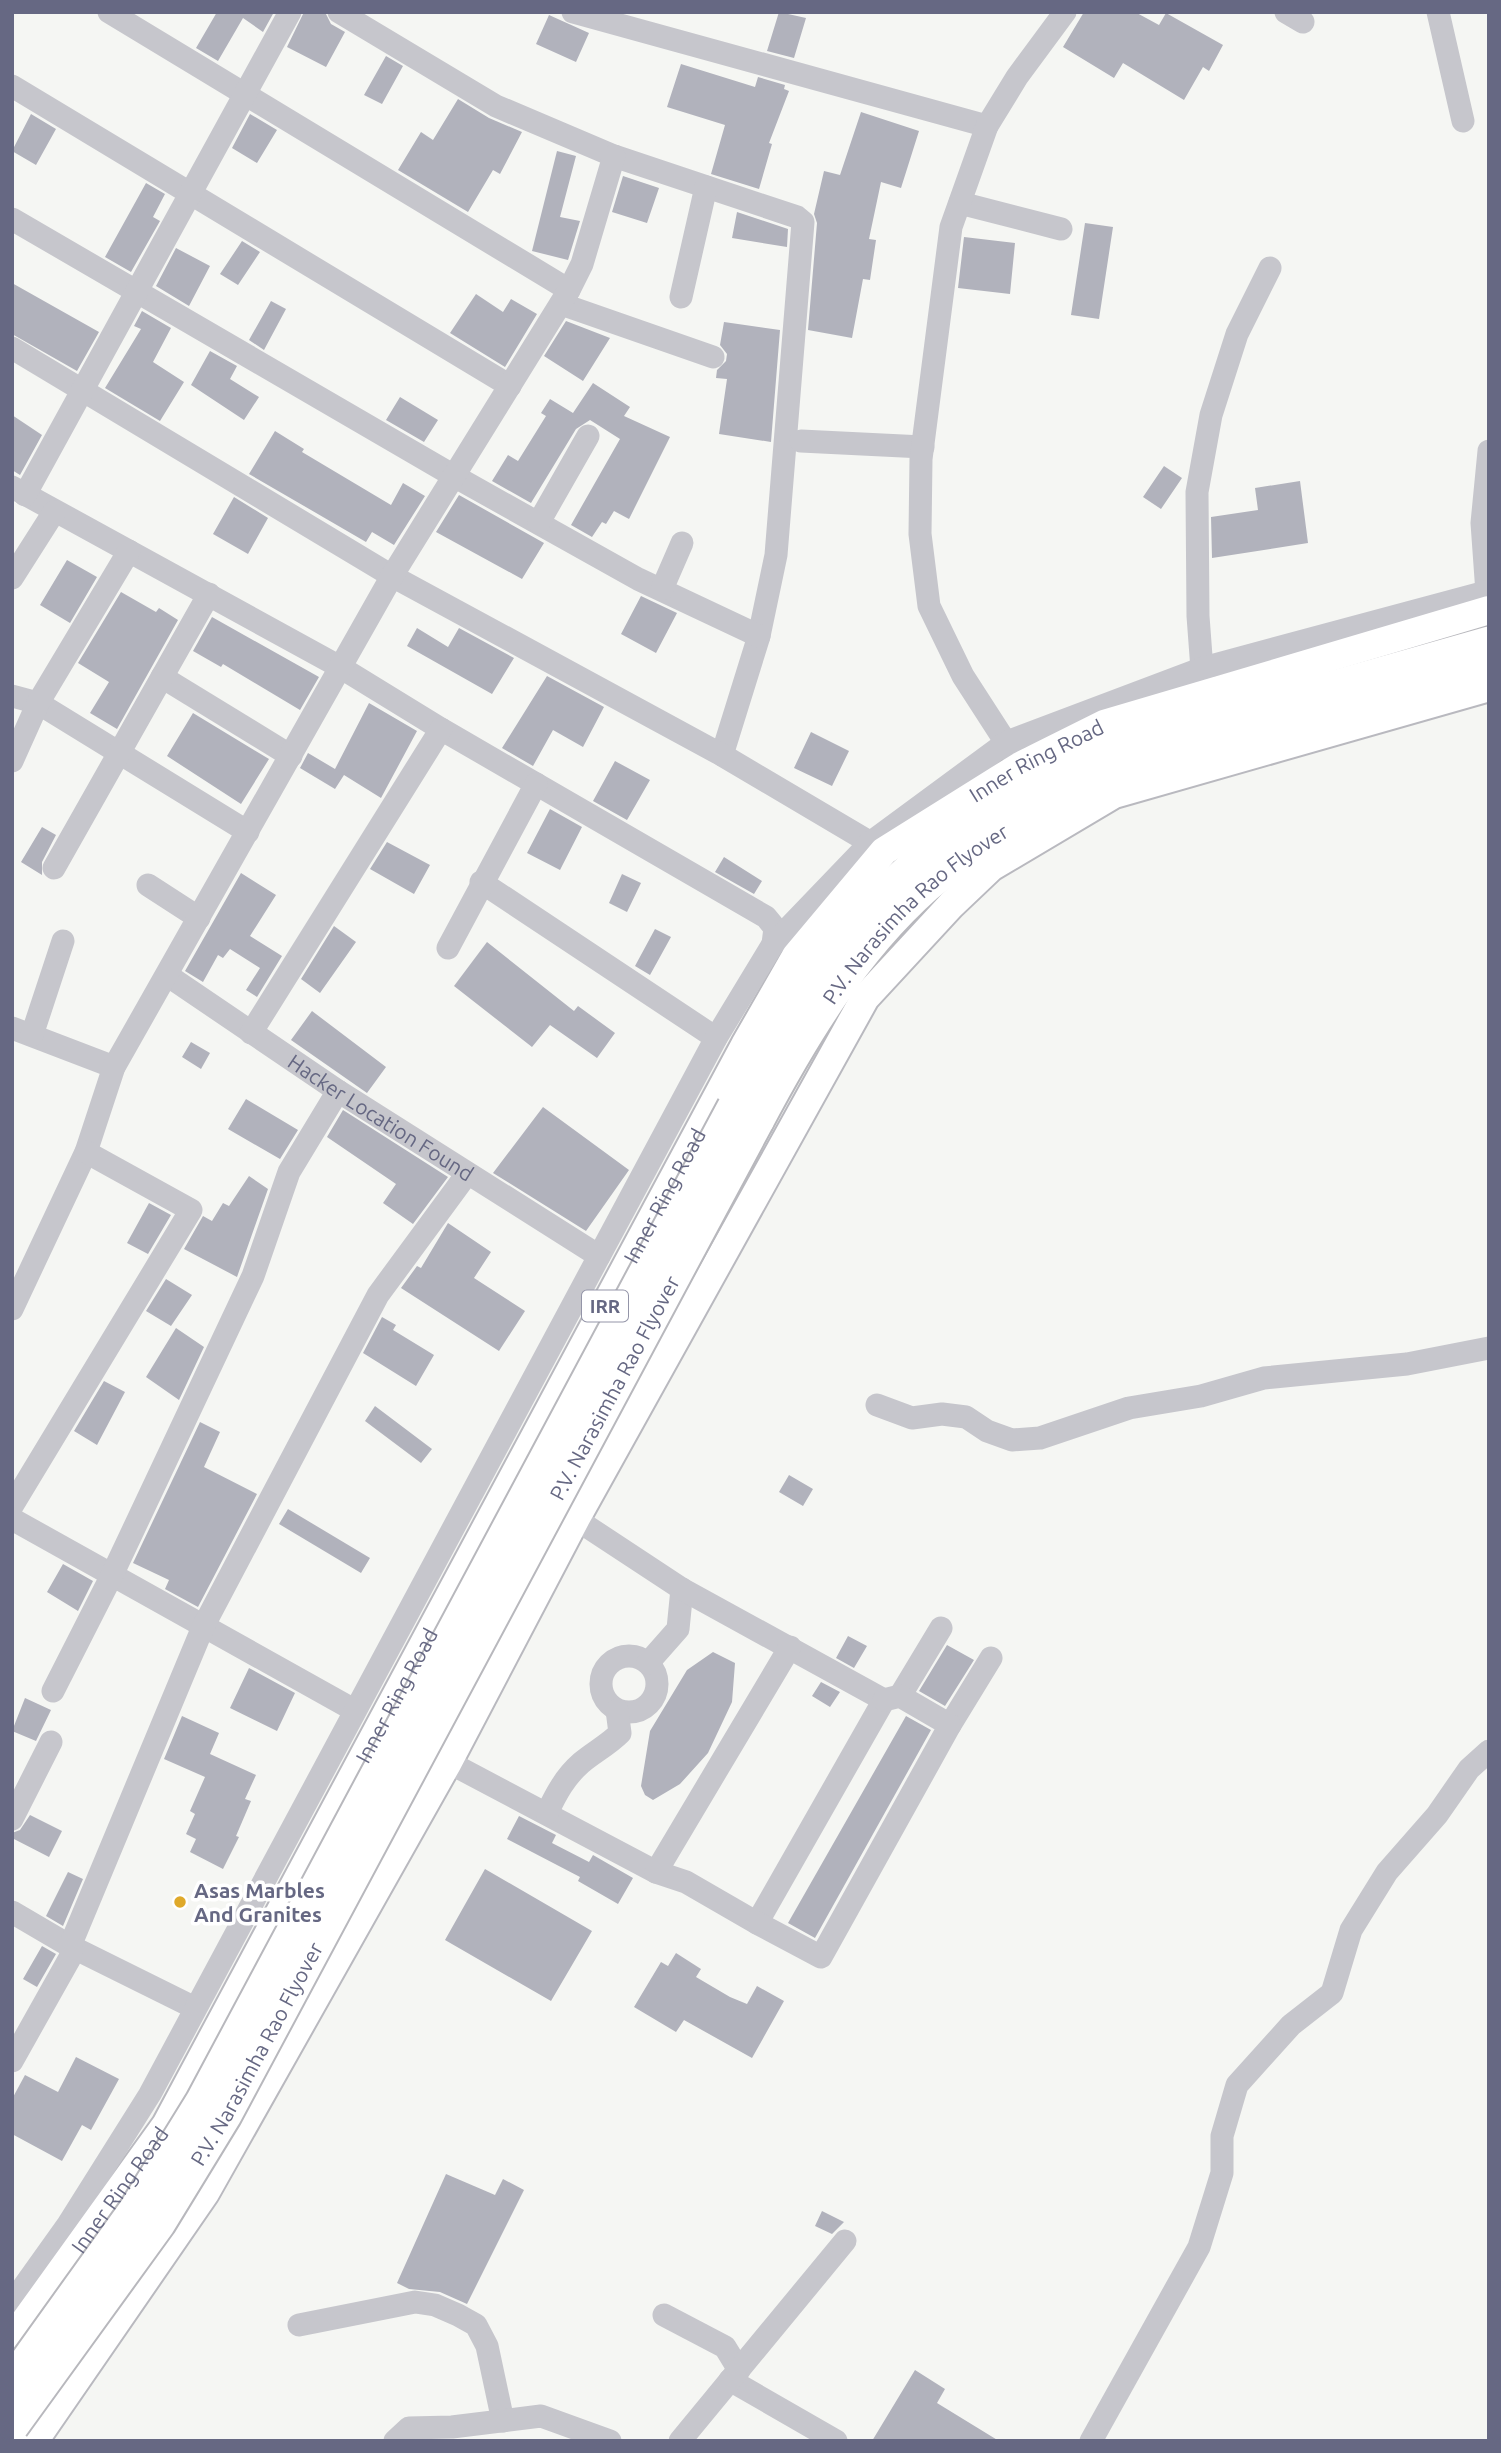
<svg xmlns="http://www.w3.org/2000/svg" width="1501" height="2453" font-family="Ubuntu,sans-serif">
<rect width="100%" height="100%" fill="#f5f6f3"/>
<!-- building -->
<path fill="#b1b2bc" d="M217,12h57l-11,20 -20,-14 -25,43 -22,-13z
M304,12h21l6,12 14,8 -19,35 -39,-20z
M779,12l27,6 -12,40 -27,-7z
M1084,12h51l24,13 7,-12 57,32 -14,26 -6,-4 -19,33 -61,-37 -9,15 -51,-31z
M549,15l40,18 -13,29 -40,-18z
M386,56l17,10 -21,38 -18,-9z
M681,64l74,23 3,-10 27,8 -1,4 5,2 -20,52 3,1 -13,45 -48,-15 14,-49 -58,-18z
M458,99l31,19 33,14 -22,42 -7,-4 -25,42 -70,-42 23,-38 12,8z
M861,112l58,19 -18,57 -20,-6 -12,57 7,1 -6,40 -7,-1 -11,59 -44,-8 9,-107 -3,-9 10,-43 16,4z
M31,114l25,15 -20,36 -24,-14z
M250,114l27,16 -20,33 -25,-15z
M557,151l19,5 -16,61 20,4 -12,39 -36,-9z
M623,176l36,12 -12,35 -35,-11z
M146,183l19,11 -12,23 7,4 -29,51 -26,-15z
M737,212l51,17 -1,18 -55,-9z
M1085,223l28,4 -14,92 -28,-4z
M964,237l51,6 -5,51 -52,-6z
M242,241l18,11 -22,33 -18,-11z
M176,248l34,18 -21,40 -33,-20z
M12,283l87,49 -22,39 -65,-37z
M476,294l27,18 8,-13 26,15 -32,53 -55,-34z
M271,301l15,8 -22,41 -15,-10z
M142,311l29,17 -18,34 31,20 -24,39 -55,-33 36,-59 -7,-3z
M566,321l44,17 -27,43 -39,-25z
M724,322l56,8 -9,112 -52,-8 8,-55 -11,-1 1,-8 9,-9 1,-7 -7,-9z
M210,351l27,15 -7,13 29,18 -15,23 -53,-35z
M593,383l37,24 -6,9 46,21 -41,82 -15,-8 -8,13 -4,-2 -10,15 -21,-12 49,-86 -30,-19 -14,9 -45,74 -39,-22 16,-26 10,6 28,-45 -5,-3 9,-14 23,14z
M400,397l38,23 -14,22 -38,-22z
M12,415l30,20 -22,40 -8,-5z
M275,431l29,18 -2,3 89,53 12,-22 22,13 -31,49 -22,-13 -6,10 -117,-68z
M1164,466l18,12 -21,31 -18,-12z
M1300,481l8,62 -96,15 -1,-41 47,-7 -3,-22z
M459,495l85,48 -22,36 -86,-47z
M234,497l34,21 -20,36 -35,-20z
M67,560l30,17 -27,46 -30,-18z
M121,592l35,20 3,-4 19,12 -61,109 -27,-16 19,-31 -31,-19z
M641,596l36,17 -21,40 -35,-19z
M212,617l107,60 -19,33 -77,-46 -2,3 -28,-16z
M417,628l31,19 11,-19 55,30 -22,36 -85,-48z
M547,676l57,31 -21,40 -30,-17 -20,36 -31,-18z
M369,703l48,28 -36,67 -37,-23 -9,14 -35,-21 8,-15 27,16z
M193,713l76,46 -28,45 -74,-48z
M811,732l38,19 -17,35 -38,-18z
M615,761l35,19 -23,40 -34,-19z
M550,809l32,18 -22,43 -33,-17z
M42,827l14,8 -14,27v13l-21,-13z
M387,842l43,23 -16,29 -44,-25z
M724,857l38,24 -8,13 -39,-22z
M241,873l35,22 -26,41 32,20 -25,41 -11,-7 14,-22 -30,-19 -7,9 -5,-3 -15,27 -18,-11z
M622,874l19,9 -14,29 -18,-9z
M334,926l22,16 -36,51 -19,-14z
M655,929l16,8 -21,38 -15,-9z
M487,942l87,69 4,-5 37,27 -18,25 -47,-33 -18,22 -78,-61z
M312,1011l74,56 -19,26 -76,-53z
M191,1042l19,11 -9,16 -19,-12z
M246,1099l52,31 -18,29 -52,-30z
M543,1107l86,63 -43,61 -93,-58z
M343,1110l105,67 -35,47 -30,-21 13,-19 -69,-47z
M249,1176l19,13 -31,88 -53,-28 19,-33 9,5 11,-18 6,3z
M149,1203l22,12 -23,39 -21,-11z
M448,1223l43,29 -17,26 51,33 -26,40 -98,-63 16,-22 4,2z
M166,1279l26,16 -21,31 -25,-15z
M382,1317l14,8 -3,5 41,25 -18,31 -53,-33z
M176,1328l28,19 -25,53 -33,-23z
M104,1381l21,11 -28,53 -23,-14z
M375,1406l57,43 -11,14 -56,-42z
M200,1422l20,10 -16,35 53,27 -59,113 -33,-18 4,-9 -36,-17z
M789,1475l24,14 -10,17 -24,-14z
M288,1509l82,49 -9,15 -82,-49z
M63,1564l30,17 -15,30 -31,-19z
M848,1636l19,10 -13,22 -18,-10z
M947,1645l27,15 -29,46 -26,-15z
M713,1652l22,11 -3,39 -24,51 -28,31 -27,16 -8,-5 -4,-9 9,-55 37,-61z
M249,1668l46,25 -18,38 -47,-23z
M821,1682l19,10 -10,15 -18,-11z
M25,1698l26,12 -15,31 -24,-10z
M182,1716l37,17 -9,21 46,21 -11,24 6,2 -15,35 3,1 -16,32 -33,-17 6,-13 -10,-5 9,-20 -5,-3 15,-34 -41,-18z
M906,1716l25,14 -116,208 -27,-15z
M30,1815l32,16 -13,26 -37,-19v-5l8,-3z
M519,1816l37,19 -4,8 37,19 4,-7 40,23 -15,26 -40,-23 2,-4 -73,-38z
M485,1869l107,62 -41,70 -106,-61z
M68,1872l15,7 -20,47 -17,-10z
M42,1946l14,8 -19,33 -14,-8z
M676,1953l25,16 -5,8 34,20 17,7 10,-18 27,15 -32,57 -68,-38 -8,12 -42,-25 27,-45 7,4z
M76,2057l43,22 -28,51 -9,-5 -20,36 -50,-27v-35l13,-24 33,17z
M446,2174l49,21 8,-16 21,11 -57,114 -27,-12 -31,-3 -12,-6z
M822,2211l22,11 -12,12 -17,-8z
M915,2370l30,19 -8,14 62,38h-127z"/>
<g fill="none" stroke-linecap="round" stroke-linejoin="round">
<defs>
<g id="major">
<path id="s2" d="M12,2339l154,-214 579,-1080 51,-89 88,-105 136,-85 84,-42 385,-114"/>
<path d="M34,2441l171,-248 243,-431 128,-244 289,-520 86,-93 40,-38 123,-73 375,-107"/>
</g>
<g id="highway">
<path d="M734,1107c97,-176 191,-288 385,-359l370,-105"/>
<path id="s3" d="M757,1121c45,-85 96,-170 169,-235 99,-86 224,-123 348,-158 72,-19 143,-39 215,-57"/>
</g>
</defs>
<!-- major casing -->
<use href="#major" stroke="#b9b9bf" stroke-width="32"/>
<!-- highway casing -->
<use href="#highway" stroke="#b8b8bd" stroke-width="37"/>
<!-- minor -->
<g stroke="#c6c6cc" stroke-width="23">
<path d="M109,12l460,278"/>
<path d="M339,12l157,94 118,50 183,61 6,5 -27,333 -17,81 -37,119"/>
<path d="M573,12l414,114"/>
<path d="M1286,12l17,10"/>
<path d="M1438,12l25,109"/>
<path d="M12,86l498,300"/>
<path d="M960,203l101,26"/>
<path d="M12,219l442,257 184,103 121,57"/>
<path d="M681,297l25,-110"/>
<path d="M561,304l152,53"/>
<path d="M12,348l380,228 330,179 159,94"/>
<path d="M801,441l122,6"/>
<path d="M12,487l328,180 101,62 325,188 9,11 -2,16"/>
<path d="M25,495l265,-483"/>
<path d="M539,522l49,-86"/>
<path d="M12,578l42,-66"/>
<path d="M662,589l20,-46"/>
<path d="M1488,607l-6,-84 7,-72"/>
<path d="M162,677l129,79"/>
<path d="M1203,683l-5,-67 -1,-124 14,-77 26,-81 33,-66"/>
<path d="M12,696l26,7 210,129"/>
<path d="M1014,755l-51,-79 -34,-70 -9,-72 1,-75 30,-232 36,-101 30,-49 48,-65"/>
<path d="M12,761l26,-58 91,-152"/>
<path d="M54,868l155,-274"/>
<path d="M481,882l235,156"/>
<path d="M148,885l51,33"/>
<path d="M448,948l88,-164"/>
<path id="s1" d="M167,975l171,116 261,165"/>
<path d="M12,1028l102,39"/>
<path d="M251,1033l190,-304"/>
<path d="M32,1035l31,-94"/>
<path d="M12,1309l74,-157 28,-85 278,-491 177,-286 13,-26 32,-108"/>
<path d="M877,1405l35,13 30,-4 24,3 21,14 25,9 28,-2 89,-30 72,-12 63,-18 143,-14 82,-16"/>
<path d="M12,1506l179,-296 -105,-58"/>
<path d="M12,1519l342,191"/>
<circle cx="629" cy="1684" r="28"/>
<path d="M648,1663l30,-34 4,-40"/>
<path d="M53,1691l59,-116 141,-299 36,-104 49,-81"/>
<path d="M900,1696l41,-68"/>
<path d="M950,1725l41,-67"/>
<path d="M448,1762l208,110 30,10 71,41 127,-223 -202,-111 -120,-79"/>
<path d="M547,1813c9,-19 18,-36 34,-50 13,-11 27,-18 39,-30l-3,-23"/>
<path d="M12,1819l39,-77"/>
<path d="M656,1872l134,-225"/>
<path d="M12,1912l58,34 125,62"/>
<path d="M757,1923l64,34 129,-232 -50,-29 -16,4"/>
<path d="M12,2061l59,-105 -1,-10 133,-319 175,-332 89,-121"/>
<path d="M12,2303l55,-77 83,-132 566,-1056 57,-94 97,-101 137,-101 196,-74 286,-77"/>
<path d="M664,2315l61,32 14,23"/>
<path d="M299,2325l116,-23 20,3 23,10 18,10 11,21 16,75"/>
<path d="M730,2380l106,61"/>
<path d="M395,2441l14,-13 43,-1 89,-11 69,25"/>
<path d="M680,2441l165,-200"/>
<path d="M1091,2441l108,-194 23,-74v-37l15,-51 54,-60 41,-32 19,-63 36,-58 50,-57 32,-46 20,-18"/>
</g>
<!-- major -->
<use href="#major" stroke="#fff" stroke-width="28"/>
<!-- highway -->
<use href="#highway" stroke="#fff" stroke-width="33"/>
<defs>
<g id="highway-bridge">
<path d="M12,2382l124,-173 66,-107 532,-995"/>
<path id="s4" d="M12,2426l147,-203 66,-108 532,-994"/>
</g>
</defs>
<!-- highway-bridge casing -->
<use href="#highway-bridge" stroke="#b8b8bd" stroke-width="37" stroke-linecap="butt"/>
<!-- highway-bridge -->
<use href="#highway-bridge" stroke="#fff" stroke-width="33"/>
</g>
<!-- markers -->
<circle fill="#dfa92a" stroke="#fff" stroke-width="2.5" cx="180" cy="1902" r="7"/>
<g text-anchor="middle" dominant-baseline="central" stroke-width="7" stroke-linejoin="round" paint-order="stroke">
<!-- shield labels -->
<rect fill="#fff" stroke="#9495a8" stroke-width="2" x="582" y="1290.5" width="46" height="31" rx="5"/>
<g font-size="19" font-weight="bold" fill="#666883">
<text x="605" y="1306">IRR</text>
</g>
<!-- street labels -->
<g font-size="21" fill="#666883" stroke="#fff">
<text stroke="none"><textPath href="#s2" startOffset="1906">Inner Ring Road</textPath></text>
<text stroke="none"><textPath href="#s3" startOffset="264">P.V. Narasimha Rao Flyover</textPath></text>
<text stroke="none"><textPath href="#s1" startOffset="257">Hacker Location Found</textPath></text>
<text stroke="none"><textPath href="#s2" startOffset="1318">Inner Ring Road</textPath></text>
<text stroke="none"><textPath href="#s4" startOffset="1202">P.V. Narasimha Rao Flyover</textPath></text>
<text stroke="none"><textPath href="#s2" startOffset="751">Inner Ring Road</textPath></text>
<text stroke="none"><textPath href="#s4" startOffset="446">P.V. Narasimha Rao Flyover</textPath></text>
<text stroke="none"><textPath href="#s2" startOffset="184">Inner Ring Road</textPath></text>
</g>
<!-- poi labels -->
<g font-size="21" font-weight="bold" fill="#666883" stroke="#fff" text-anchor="start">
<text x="194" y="1890">Asas Marbles<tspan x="194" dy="24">And Granites</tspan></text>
</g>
</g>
<!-- border -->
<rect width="1501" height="2453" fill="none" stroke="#666883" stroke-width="28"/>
</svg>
